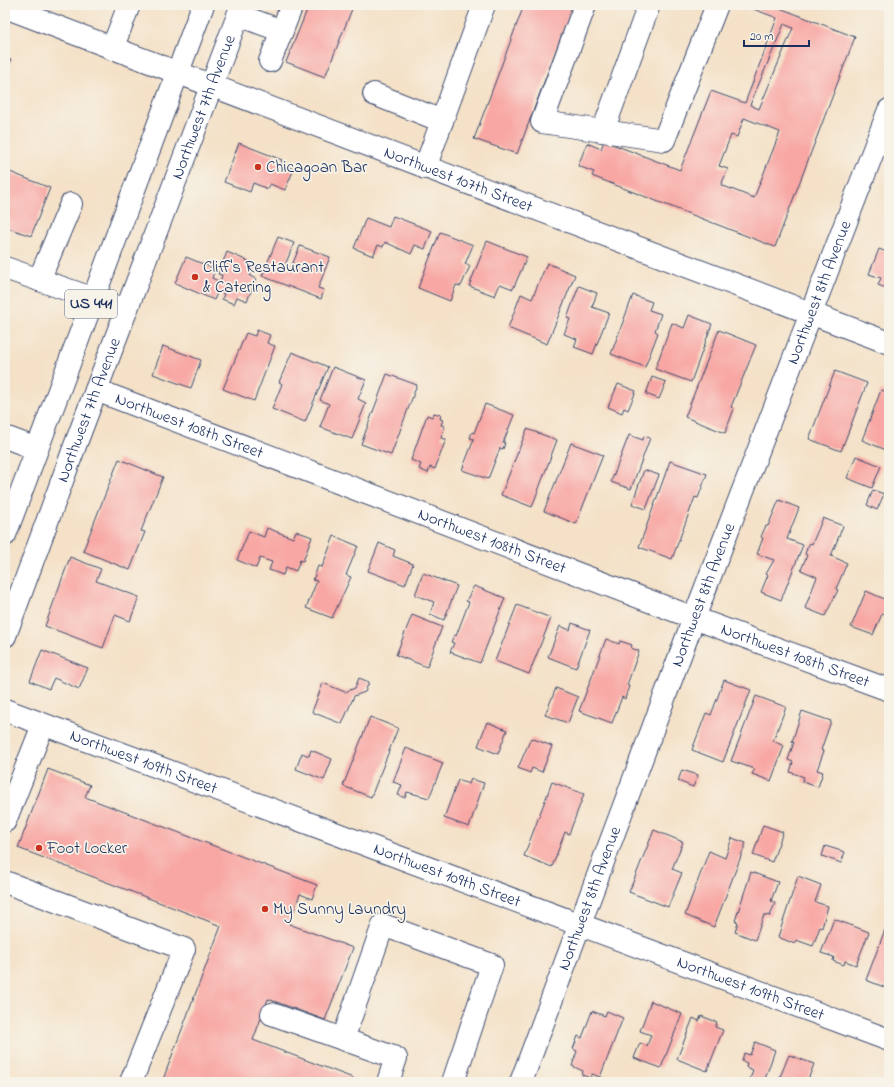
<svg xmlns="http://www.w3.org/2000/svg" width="894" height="1087" font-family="'Indie Flower',sans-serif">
<rect width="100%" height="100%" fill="#f7f3e8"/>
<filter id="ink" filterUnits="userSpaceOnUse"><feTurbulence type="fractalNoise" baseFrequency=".025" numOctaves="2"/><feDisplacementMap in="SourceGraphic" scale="8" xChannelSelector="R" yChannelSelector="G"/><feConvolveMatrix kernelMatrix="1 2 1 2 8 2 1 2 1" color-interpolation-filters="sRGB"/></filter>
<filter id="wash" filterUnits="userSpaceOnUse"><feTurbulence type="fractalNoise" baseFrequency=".012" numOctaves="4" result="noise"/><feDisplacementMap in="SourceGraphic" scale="16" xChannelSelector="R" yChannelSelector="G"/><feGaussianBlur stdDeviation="0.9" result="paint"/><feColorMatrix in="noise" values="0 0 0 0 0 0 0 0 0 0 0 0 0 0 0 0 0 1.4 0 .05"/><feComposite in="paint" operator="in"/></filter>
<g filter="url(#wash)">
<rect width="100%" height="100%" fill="#f4e1c7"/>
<g id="blocks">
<!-- building -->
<path fill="#f8a7a4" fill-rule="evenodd" d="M309,5h32l11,4 -27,68 -39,-15z
M524,5h49l-56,149 -43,-15z
M748,5h24l83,32 -80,210 -183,-71 2,-4 -16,-6 9,-23 14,6 3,-8 76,29 31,-79 34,12 32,-85 -29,-11zM784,24l9,4 -34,81 -9,-4zM744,118l36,14 -26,66 -33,-13 7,-16 -9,-3 12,-31 6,2z
M5,57l6,3 -6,15z
M239,143l43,17 -1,4 13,5 -9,21 -15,-6 -2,5 -15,-6 -3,9 -26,-10z
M5,170l45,18 -19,48 -26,-9z
M393,216l39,15 -7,18 -10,-4 -4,9 -26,-12 -2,5 -5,-2 -5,11 -19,-8 12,-30 23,9z
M440,232l33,13 -8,19 5,2 -9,20 -5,-1 -6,16 -32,-13z
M278,237l16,6 -10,25 6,2 10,-24 30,11 -12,31 6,2 -3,9 -59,-23z
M487,241l40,16 -14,32 -13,-5 -5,12 -26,-10z
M879,249l10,4v36l-11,-4 3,-7 -12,-4z
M227,252l28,12 -5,12 6,3 -9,22 -10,-4 -3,7 -12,-5 2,-5 -6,-3 -4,9 -39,-17 11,-26 29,12 -3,9 8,4 2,-7 -4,-1z
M547,263l28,12 -28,69 -39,-16 13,-34 11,5z
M579,286l18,7 -5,14 17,6 -16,41 -19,-7 3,-8 -13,-5 6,-15 -3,-1z
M633,295l19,7 -3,8 12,4 -6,17 3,2 -13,34 -34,-13z
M689,315l23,9 -21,58 -36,-13 17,-46 12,5z
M257,330l13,5 -3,8 8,3 -21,55 -31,-12 23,-56 9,3z
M719,330l37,15 -25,62 3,2 -9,24 -40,-16z
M163,346l38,14 -10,28 -38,-14z
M292,352l36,15 -23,55 -33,-13 10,-25 -3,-2z
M333,367l33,13 -8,19 8,4 -14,36 -32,-12 9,-23 -9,-4z
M835,371l32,12 -26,68 -32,-12z
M387,374l30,11 -26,70 -30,-11z
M652,377l14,5 -7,17 -13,-5z
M618,384l18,7 -8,19 -4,-2 -2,5 -14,-6z
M881,390l8,3v49l-3,8 -24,-10z
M485,404l29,11 -11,28h2l-2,6 -3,-1 -12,31 -26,-9 12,-31 -4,-1 2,-6 2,1z
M434,413l7,2 -1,4 3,1 -2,5 4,1 -4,12 5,1 -11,30 -5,-2 -2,6 -9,-4 2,-5 -10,-4 16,-45 5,2z
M527,429l30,11 -25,67 -31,-12z
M629,435l14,5 1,-4 6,2 -19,51 -20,-7z
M571,443l32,12 -27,69 -32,-13z
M856,456l25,10 -9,22 -25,-10z
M119,459l44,18 -22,54 4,1 -15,38 -47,-19z
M670,461l37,13 -9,24 -3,-1 -23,62 -33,-12z
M644,470l15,5 -13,34 -14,-5z
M873,490l11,4 -7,16 -10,-5z
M779,500l20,8 -12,31 16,6 -22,55 -20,-8 7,-17 -2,-1 8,-14 -17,-6 6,-16 -2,-1 2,-5 3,-6h2z
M823,518l20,8 -12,30 16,7 -11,26 2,1 -13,26 -20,-8 12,-31 -16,-7 6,-15 -2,-1 2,-6 3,-5 2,1z
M267,528l26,10 3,-7 16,6 -9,24 -3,-1 -4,11 -10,-4 -3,8 -14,-5 3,-8 -12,-4 -4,10 -19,-8 12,-29 15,6z
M334,536l24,10 -12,29 5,2 -19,41 -26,-10 11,-27 -4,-1 5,-14 4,1z
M379,543l16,7 -2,6 20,8 -8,21 -37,-14z
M70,557l31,12 -5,12 43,16 -9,24 -15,-6 -12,33 -58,-22z
M423,573l34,13 -13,34 -14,-6 4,-12 -19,-7z
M474,586l31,12 -25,65 -30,-11 4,-9 -3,-1 3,-7 2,1 13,-34 -3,-1z
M866,591l23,10 -1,15 -6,-2 -9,21 -22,-8z
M517,605l34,13 -22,56 -34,-13z
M412,615l30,12 -15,40 -31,-12z
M572,623l18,7 -14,38 -28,-11 12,-31 10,4z
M606,639l13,5 1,-3 12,4 -1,3 8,3 -12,34 2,1 -4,13 -3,-2 -10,26 -33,-12z
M42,650l46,18 -9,21 -25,-11 -5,11 -19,-8z
M359,678l10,4 -4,10 -11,4 -12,28 -30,-12 11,-29 22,9 10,-4z
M724,680l27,10 -28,72 -31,-12 14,-37 5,2z
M556,688l22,9 -10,26 -23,-8z
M756,696l30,11 -13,34 11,5 -13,35 -19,-7 3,-5 -24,-8z
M802,711l29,10 -10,29 3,1 -7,19 6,2 -5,15 -16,-5 2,-5 -14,-5 3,-10 -5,-2 6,-18h-2z
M370,717l28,11 -27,69 -28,-11z
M487,722l20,8 -9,24 -20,-8z
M531,738l21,8 -10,26 -10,-4 -2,5 -12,-5z
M406,748l37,15 -14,35 -22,-6 -2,6 -7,-3 4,-10 -9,-3z
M311,750l21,9 -8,21 -28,-11 6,-16 7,3z
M48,769l42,16 -5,12 232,88 -5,14 -12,-5 -11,30 64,24 -28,72 -57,-21 -15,41 100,38 -1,4h-190l59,-156 -203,-78z
M682,770l16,5 -5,12 -15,-6z
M471,779l13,4 -15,44 -25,-9 14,-38 11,4z
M552,782l32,12 -15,40 -4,-2 -13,35 -28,-11z
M763,825l20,7 -11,30 -19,-7z
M654,830l29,12 -11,27 10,4 -14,34 -39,-15z
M732,838l14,5 -32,84 -29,-12 24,-64 16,7z
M825,846l20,6 -4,11 -19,-7z
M751,872l27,10 -7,19 4,2 -5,13 -6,-1 -9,25 -20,-8 3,-10 -3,-1z
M798,876l23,9 -6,17 13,4 -6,22 -2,-1 -7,19 -17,-6 -1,4 -17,-7z
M834,919l35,13 -13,33 -11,-4 -1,4 -11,-4 1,-4 -13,-4z
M889,919v70l-23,-9z
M651,1001l31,13 -21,54 -27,-10 6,-15 7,3 4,-11 -11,-4z
M592,1011l13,5 2,-5 16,7 -23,59 -8,-3 -2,4 -8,-3 1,-4 -11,-5 5,-15 -4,-2 5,-13 4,2z
M701,1016l16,6 -2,5 8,3 -16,41 -30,-12 16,-41 6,3z
M755,1042l20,8 -11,32h-15l4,-12 -7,-3 1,-4 -5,-2 2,-8 6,2z
M789,1055l25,9 -7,18h-29z"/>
</g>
</g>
<g filter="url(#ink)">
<use href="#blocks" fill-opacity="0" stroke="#3c4a6e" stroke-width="1"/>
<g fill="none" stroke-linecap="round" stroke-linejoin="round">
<defs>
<g id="minor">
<path d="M585,5l-43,117 122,18 53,-135"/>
<path id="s1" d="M5,7l884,336"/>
<path d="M238,15l44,16"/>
<path d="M112,49l17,-44"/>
<path d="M270,61l22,-56"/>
<path d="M374,94l68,27"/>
<path d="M603,131l46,-126"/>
<path d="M425,168l59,-163"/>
<path d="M5,268l121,42"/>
<path d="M39,280l32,-76"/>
<path id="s2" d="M96,390l598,228 195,72"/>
<path d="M5,437l32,12"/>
<path id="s3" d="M5,710l884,330"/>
<path d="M5,821l38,-96"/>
<path d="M5,882l179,67 -53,133"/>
<path d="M272,1014l124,44 -8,24"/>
<path d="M343,1039l40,-114 109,40 -39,117"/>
<path id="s4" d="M521,1082l173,-464 195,-508"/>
</g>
<g id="major">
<path d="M5,535l198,-530"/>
<path id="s5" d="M5,636l71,-193 166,-438"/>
</g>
</defs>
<!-- minor casing -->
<use href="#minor" stroke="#3c4a6e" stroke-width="24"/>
<!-- major casing -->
<use href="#major" stroke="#3c4a6e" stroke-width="24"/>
<!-- minor -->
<use href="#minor" stroke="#fff" stroke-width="22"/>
<!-- major -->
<use href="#major" stroke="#fff" stroke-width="22"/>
</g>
</g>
<!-- markers -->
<g fill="#c8321e" stroke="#f7f3e8" stroke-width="1.5">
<circle cx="258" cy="167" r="4"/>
<circle cx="195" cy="277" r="4"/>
<circle cx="39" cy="848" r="4"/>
<circle cx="265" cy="909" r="4"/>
</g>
<g text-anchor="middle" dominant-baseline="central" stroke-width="3.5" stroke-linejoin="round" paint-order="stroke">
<!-- shield labels -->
<rect fill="#f7f3e8" stroke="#5d6a87" stroke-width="1" x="65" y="290" width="52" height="28" rx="3"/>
<g font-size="16" font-weight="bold" fill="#1b2f5e">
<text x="91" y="304">US 441</text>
</g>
<!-- street labels -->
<g font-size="17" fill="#1b2f5e" stroke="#f7f3e8">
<text stroke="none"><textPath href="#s5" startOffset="565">Northwest 7th Avenue</textPath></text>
<text stroke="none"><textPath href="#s1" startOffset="485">Northwest 107th Street</textPath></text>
<text stroke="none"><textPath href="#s4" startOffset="844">Northwest 8th Avenue</textPath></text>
<text stroke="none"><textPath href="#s5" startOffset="241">Northwest 7th Avenue</textPath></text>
<text stroke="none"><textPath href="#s2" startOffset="100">Northwest 108th Street</textPath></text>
<text stroke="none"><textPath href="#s2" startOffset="424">Northwest 108th Street</textPath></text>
<text stroke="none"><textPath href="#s4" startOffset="520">Northwest 8th Avenue</textPath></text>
<text stroke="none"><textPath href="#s2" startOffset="748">Northwest 108th Street</textPath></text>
<text stroke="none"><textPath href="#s3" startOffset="148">Northwest 109th Street</textPath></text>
<text stroke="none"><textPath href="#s3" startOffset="472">Northwest 109th Street</textPath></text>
<text stroke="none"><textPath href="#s4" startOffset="196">Northwest 8th Avenue</textPath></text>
<text stroke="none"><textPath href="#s3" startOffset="796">Northwest 109th Street</textPath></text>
</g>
<!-- poi labels -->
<g font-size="17" fill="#1b2f5e" stroke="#f7f3e8" text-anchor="start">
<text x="266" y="167">Chicagoan Bar</text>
<text x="203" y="267">Cliff's Restaurant<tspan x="203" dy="20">&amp; Catering</tspan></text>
<text x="47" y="848">Foot Locker</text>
<text x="273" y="909">My Sunny Laundry</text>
</g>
</g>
<!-- margin -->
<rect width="894" height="1087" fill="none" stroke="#f7f3e8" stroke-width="20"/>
<!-- scale -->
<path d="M744 40v6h65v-6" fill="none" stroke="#1b2f5e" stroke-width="2"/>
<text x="750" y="40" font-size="12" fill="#1b2f5e" stroke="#f7f3e8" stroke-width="3" paint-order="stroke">20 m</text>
</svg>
